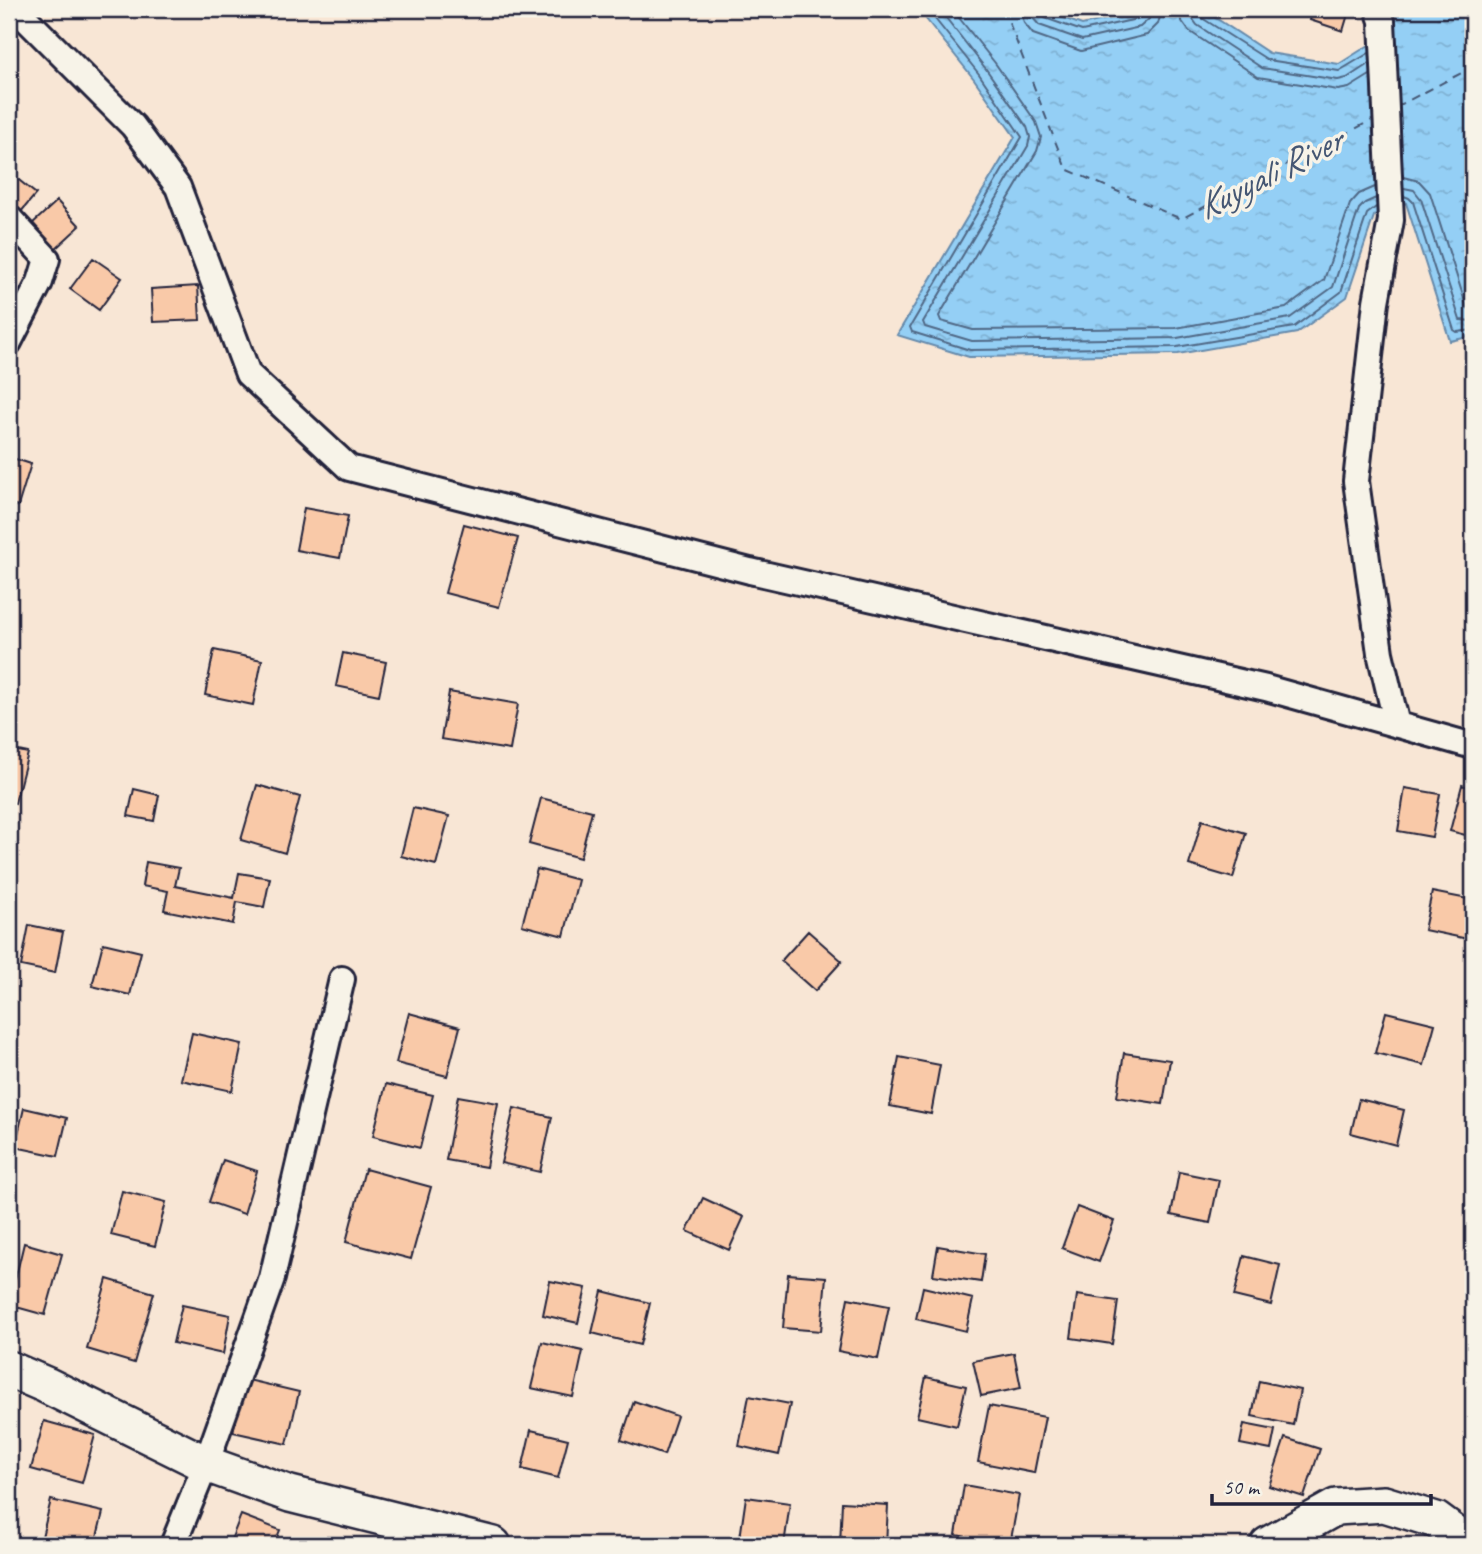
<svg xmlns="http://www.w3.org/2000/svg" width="1482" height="1554" font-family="Caveat,sans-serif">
<defs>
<pattern id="water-ripples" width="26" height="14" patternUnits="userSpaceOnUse" patternTransform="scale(1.75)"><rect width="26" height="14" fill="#94cff5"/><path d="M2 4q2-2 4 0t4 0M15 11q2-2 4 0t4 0" fill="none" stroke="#7fb1d3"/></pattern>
</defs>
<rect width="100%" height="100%" fill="#f8e6d5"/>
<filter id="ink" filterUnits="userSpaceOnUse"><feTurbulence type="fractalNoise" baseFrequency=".0143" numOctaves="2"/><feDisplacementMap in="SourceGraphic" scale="14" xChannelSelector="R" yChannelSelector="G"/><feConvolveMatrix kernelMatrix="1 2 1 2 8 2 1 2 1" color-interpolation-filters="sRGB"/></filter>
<g filter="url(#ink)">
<!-- water -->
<path fill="url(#water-ripples)" stroke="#668aab" stroke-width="2" d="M918,9h121l43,16 67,-16h53l67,44 70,11 49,-31 4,-24h81v327l-23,5 -44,-138 -32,13 -27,81 -50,36 -119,21 -209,3 -72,-22 118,-198 -41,-58z"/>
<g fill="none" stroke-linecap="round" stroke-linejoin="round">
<!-- shore -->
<path stroke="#506785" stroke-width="2" d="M927,9l52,65 43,63 -112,190 2,5 58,18 207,-3 117,-20 47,-35 26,-78 9,-7
M939,9l47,60 41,58 3,10 -2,9 -105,176 2,5 47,14 205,-3 113,-20 43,-31 26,-78 6,-6 11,-5
M952,9l43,54 41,59 5,15 -4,14 -98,165 2,5 32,9 203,-2 110,-20 38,-28 26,-76 9,-10 16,-7
M1021,9l3,14 9,11 48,17 66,-16 11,-11 4,-15
M1031,9l2,9 6,7 43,15 58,-13 9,-8 2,-10
M1040,9l5,9 37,13 55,-12 4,-4 1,-6
M1180,9l1,11 8,11 69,46 80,13 11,-2 21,-13
M1190,9l2,9 5,7 65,43 76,12 9,-2 23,-15
M1199,9l3,9 66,42 71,11 30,-18
M1403,177l16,4 11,12 37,115 6,2
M1404,188l10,2 7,9 39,121 13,1
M1404,196l5,2 4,4 41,128 3,2 16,-2"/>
<!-- ferry -->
<path stroke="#445673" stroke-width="2" stroke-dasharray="9 7" stroke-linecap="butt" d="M1001,9l4,3 61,157 115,50 195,-101
M1396,107l77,-40"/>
</g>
<!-- building -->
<path fill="#f9c9a8" stroke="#22223b" stroke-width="2" d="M1313,9l36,2 -6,20 -33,-11z
M9,172l27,22 -16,19 -11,-9z
M57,201l23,25 -25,23 -23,-25z
M93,258l29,20 -23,32 -29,-21z
M198,286l2,34 -47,2 -2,-33z
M9,457l22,7 -13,42 -9,-3z
M304,508l44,8 -8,42 -44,-8z
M464,524l54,14 -19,69 -54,-14z
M214,650l48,10 -9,45 -48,-10z
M343,653l43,9 -7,33 -43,-9z
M449,692l69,12 -8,46 -69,-11z
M9,749l19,4 -13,50 -6,-1z
M257,785l43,12 -15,56 -44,-13z
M1462,785l11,3v49l-23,-6z
M1405,788l35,6 -8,43 -34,-6z
M134,789l25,6 -5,26 -26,-5z
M541,798l51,13 -12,47 -51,-14z
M413,808l36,8 -13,49 -35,-9z
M1202,820l44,13 -13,45 -44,-13z
M9,848l8,1 -6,43h-2z
M146,862l33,6 -4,18 59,12 5,-25 31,5 -6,29 -27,-5 -4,22 -69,-14 4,-19 -26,-5z
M537,869l41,11 -14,56 -42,-11z
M1432,892l41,8 -5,39 -44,-9z
M29,925l34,7 -8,41 -34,-7z
M808,931l34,30 -27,30 -34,-30z
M103,943l38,9 -11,43 -38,-9z
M1386,1012l49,12 -11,41 -49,-12z
M409,1013l51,14 -13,49 -51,-13z
M192,1033l50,11 -10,47 -51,-11z
M1124,1053l46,7 -7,44 -46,-7z
M899,1057l41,8 -9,49 -41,-8z
M386,1084l47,11 -13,53 -47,-12z
M458,1096l40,7 -12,64 -40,-7z
M1359,1099l45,11 -8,35 -45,-12z
M24,1108l43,10 -9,38 -43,-9z
M514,1108l38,9 -12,55 -39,-9z
M223,1160l34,11 -13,43 -35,-12z
M365,1169l66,18 -20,72 -65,-17z
M1179,1172l40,8 -9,43 -39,-8z
M122,1191l44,11 -11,44 -44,-11z
M703,1198l41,19 -15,33 -42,-19z
M1077,1207l37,14 -15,41 -37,-14z
M24,1243l38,11 -17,61 -36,-10z
M938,1246l47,8 -4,28 -48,-7z
M1244,1256l36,9 -9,40 -37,-9z
M788,1274l38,3 -5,54 -38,-3z
M107,1279l47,14 -20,70 -47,-14z
M550,1281l36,7 -8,35 -35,-8z
M923,1287l50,12 -7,32 -50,-12z
M602,1291l48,12 -10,42 -48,-12z
M1077,1295l41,6 -6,43 -41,-6z
M848,1298l41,8 -11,53 -40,-8z
M182,1305l48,10 -7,39 -50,-11z
M542,1342l41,9 -10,46 -42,-9z
M1014,1353l7,35 -40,8 -8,-35z
M926,1377l40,9 -9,40 -40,-9z
M244,1379l55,13 -12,52 -54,-12z
M1259,1381l41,9 -7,35 -41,-9z
M749,1396l41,8 -11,51 -40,-9z
M634,1401l43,15 -13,39 -43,-15z
M989,1406l56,11 -11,56 -56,-11z
M44,1421l51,14 -13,48 -51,-14z
M1244,1424l31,6 -4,20 -31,-6z
M531,1430l37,9 -10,39 -36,-9z
M1285,1438l35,11 -16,48 -35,-11z
M964,1485l55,10 -9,50 -54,-10z
M746,1497l44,6 -6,42h-45z
M51,1500l52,12 -8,33h-55z
M842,1502l46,3 -2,40h-46z
M241,1515l39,15 -6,15h-45z"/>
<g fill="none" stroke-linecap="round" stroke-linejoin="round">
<defs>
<path id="minor" d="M16,9l117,117 45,61 70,187 101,94 401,103 516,117 207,58
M1378,9l4,12 9,199 -15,82 -20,179 24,172 17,72
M9,218l38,41 -7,23 -31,60
M173,1545l33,-81 66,-186 70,-299"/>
<path id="secondary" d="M9,1369l37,16 160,79 84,30 203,51
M1268,1545l68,-38 48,-3 52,16 34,25"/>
</defs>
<!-- minor casing -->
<use href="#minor" stroke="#22223b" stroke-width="30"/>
<!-- secondary casing -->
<use href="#secondary" stroke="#22223b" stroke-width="40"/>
<!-- minor -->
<use href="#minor" stroke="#f7f3e8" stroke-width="24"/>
<!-- secondary -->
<use href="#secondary" stroke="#f7f3e8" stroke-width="35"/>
</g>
</g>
<g text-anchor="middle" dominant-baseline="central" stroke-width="7" stroke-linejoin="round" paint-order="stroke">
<!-- water labels -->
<g font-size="37" font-style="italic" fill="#445673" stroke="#f7f3e8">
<text transform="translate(1269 173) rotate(-27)">Kuyyali River</text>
</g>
</g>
<!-- margin -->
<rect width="1482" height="1554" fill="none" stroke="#f7f3e8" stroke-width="35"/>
<rect x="18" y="18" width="1447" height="1519" fill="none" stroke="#22223b" stroke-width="2.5" filter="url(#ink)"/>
<!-- scale -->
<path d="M1212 1494v10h219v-10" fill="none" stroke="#22223b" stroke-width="3.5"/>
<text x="1223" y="1494" font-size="21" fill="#22223b" stroke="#f7f3e8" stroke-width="5" paint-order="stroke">50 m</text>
</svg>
